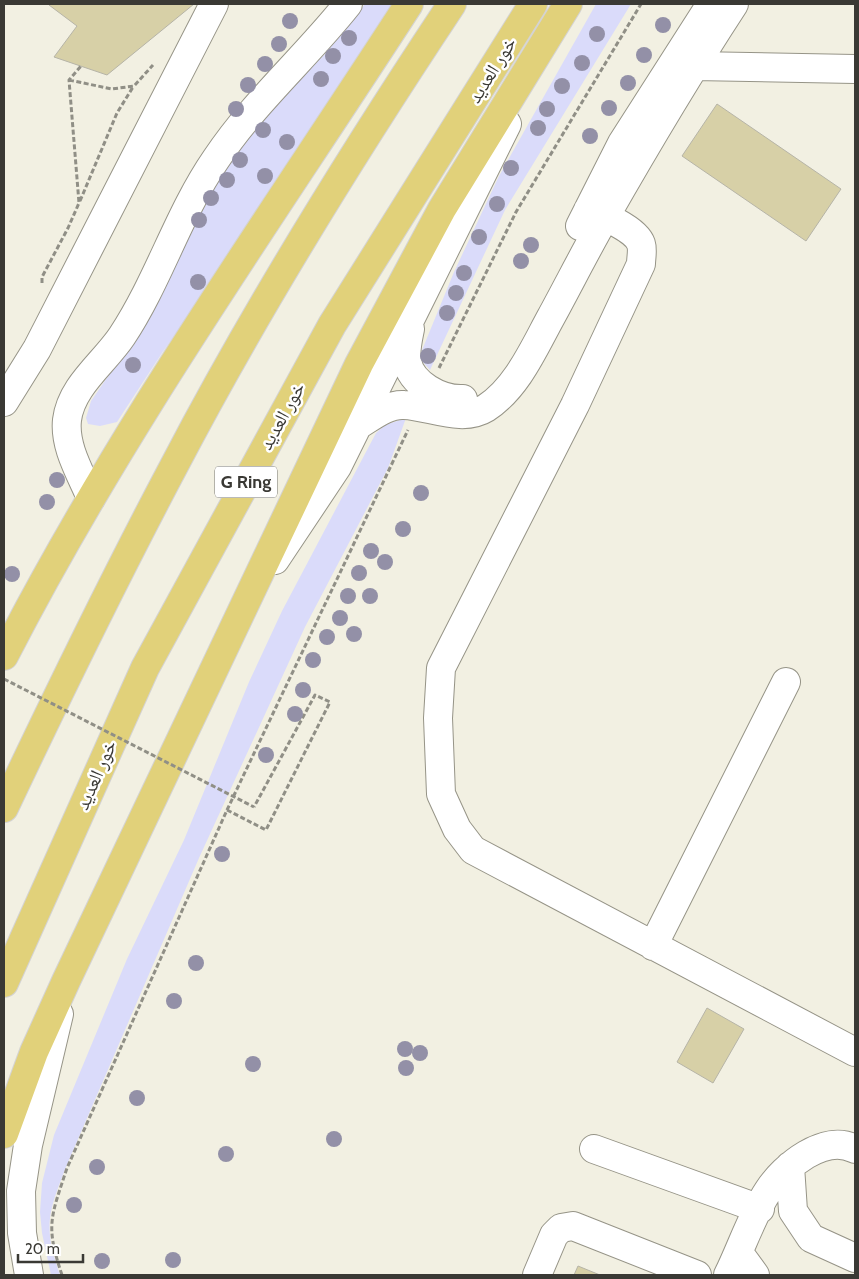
<svg xmlns="http://www.w3.org/2000/svg" width="859" height="1279" font-family="Cabin,'Noto Naskh Arabic',sans-serif">
<rect width="100%" height="100%" fill="#f2f0e2"/>
<!-- green -->
<path fill="#dadbfa" d="M365,4h27l-142,225 -88,124 -45,69 -17,4 -12,-2 -2,-6 5,-17 31,-45 98,-179 29,-41 44,-52 31,-29z
M596,4h35l-126,206 -75,160 -9,-10 -1,-5 34,-83 45,-96z
M406,418l-18,50 -83,159 -106,231 -133,309c-18,46 -23,60 -6,108h-9l-9,-42 -2,-21 2,-29 12,-48 73,-176 57,-119 65,-158 33,-71 94,-178 9,-8z"/>
<!-- building -->
<path fill="#d7d0a7" stroke="#b6b4a7" d="M51,4h143l-87,71 -53,-18 23,-31 -28,-21z
M717,104l124,85 -35,52 -124,-85z
M707,1008l37,21 -31,54 -36,-21z
M578,1266l22,9h-26z"/>
<g fill="none" stroke-linecap="round" stroke-linejoin="round">
<defs>
<path id="minor" d="M694,66l161,3
M588,210c14,5 48,19 53,34 2,6 0,14 0,20l-66,141 -134,263 -3,50 3,76 16,35 16,21 382,202
M580,226l42,-83 89,-139
M410,329c-2,10 -5,22 -3,32 4,23 34,39 56,38
M4,402l33,-53 177,-345
M360,424c13,-8 28,-20 44,-19 26,1 58,18 82,3 31,-20 48,-60 65,-91 18,-33 35,-67 54,-100 41,-72 84,-144 129,-213
M91,498c-10,-24 -27,-51 -24,-78 4,-34 37,-57 55,-84 37,-56 56,-122 94,-177 38,-57 90,-102 132,-155
M275,560l62,-93 170,-343
M653,946l133,-264
M594,1149l166,60
M790,1166l3,45 18,27 44,20
M739,1253l16,22
M29,1275l-7,-42 -1,-42 7,-46 31,-131
M537,1275l17,-40 7,-7 12,-2 124,49
M728,1275c13,-26 24,-60 40,-84 16,-25 57,-58 87,-42"/>
<path id="highway" d="M4,656c117,-228 266,-437 405,-652
M4,808c55,-116 111,-231 171,-344 83,-159 178,-311 277,-460
M4,983l141,-315 187,-343 201,-321
M4,1134l30,-82 32,-71 293,-617 83,-155 126,-205"/>
</defs>
<!-- minor casing -->
<use href="#minor" stroke="#969487" stroke-width="30"/>
<!-- highway casing -->
<use href="#highway" stroke="#d4d3d2" stroke-width="30"/>
<!-- path -->
<path stroke="#908f86" stroke-width="3" stroke-dasharray="5 2.5" stroke-linecap="butt" d="M69,80l43,9 22,-3 19,-21
M80,201l37,-88 16,-26
M42,283v-6l26,-49 11,-25 -10,-123 12,-14
M439,368l77,-156 125,-208
M227,810l39,20 64,-128 -15,-7 -61,112
M62,1275c-17,-50 -11,-58 5,-107l160,-358 181,-380"/>
<!-- minor -->
<use href="#minor" stroke="#fff" stroke-width="28"/>
<!-- highway -->
<use href="#highway" stroke="#e1d17a" stroke-width="28"/>
<!-- path-bridge -->
<path stroke="#908f86" stroke-width="3" stroke-dasharray="5 2.5" stroke-linecap="butt" d="M4,679l250,128"/>
</g>
<!-- trees -->
<g fill="#9390a7">
<circle cx="290" cy="21" r="8"/>
<circle cx="663" cy="25" r="8"/>
<circle cx="597" cy="34" r="8"/>
<circle cx="349" cy="38" r="8"/>
<circle cx="279" cy="44" r="8"/>
<circle cx="644" cy="55" r="8"/>
<circle cx="333" cy="56" r="8"/>
<circle cx="582" cy="63" r="8"/>
<circle cx="265" cy="64" r="8"/>
<circle cx="321" cy="79" r="8"/>
<circle cx="628" cy="83" r="8"/>
<circle cx="248" cy="85" r="8"/>
<circle cx="562" cy="86" r="8"/>
<circle cx="609" cy="108" r="8"/>
<circle cx="236" cy="109" r="8"/>
<circle cx="547" cy="109" r="8"/>
<circle cx="538" cy="128" r="8"/>
<circle cx="263" cy="130" r="8"/>
<circle cx="590" cy="136" r="8"/>
<circle cx="287" cy="142" r="8"/>
<circle cx="240" cy="160" r="8"/>
<circle cx="511" cy="168" r="8"/>
<circle cx="265" cy="176" r="8"/>
<circle cx="227" cy="180" r="8"/>
<circle cx="211" cy="198" r="8"/>
<circle cx="497" cy="204" r="8"/>
<circle cx="199" cy="220" r="8"/>
<circle cx="479" cy="237" r="8"/>
<circle cx="531" cy="245" r="8"/>
<circle cx="521" cy="261" r="8"/>
<circle cx="464" cy="273" r="8"/>
<circle cx="198" cy="282" r="8"/>
<circle cx="456" cy="293" r="8"/>
<circle cx="447" cy="313" r="8"/>
<circle cx="428" cy="356" r="8"/>
<circle cx="133" cy="365" r="8"/>
<circle cx="57" cy="480" r="8"/>
<circle cx="421" cy="493" r="8"/>
<circle cx="47" cy="502" r="8"/>
<circle cx="403" cy="529" r="8"/>
<circle cx="371" cy="551" r="8"/>
<circle cx="385" cy="562" r="8"/>
<circle cx="359" cy="573" r="8"/>
<circle cx="12" cy="574" r="8"/>
<circle cx="348" cy="596" r="8"/>
<circle cx="370" cy="596" r="8"/>
<circle cx="340" cy="618" r="8"/>
<circle cx="354" cy="634" r="8"/>
<circle cx="327" cy="637" r="8"/>
<circle cx="313" cy="660" r="8"/>
<circle cx="303" cy="690" r="8"/>
<circle cx="295" cy="714" r="8"/>
<circle cx="266" cy="755" r="8"/>
<circle cx="222" cy="854" r="8"/>
<circle cx="196" cy="963" r="8"/>
<circle cx="174" cy="1001" r="8"/>
<circle cx="405" cy="1049" r="8"/>
<circle cx="420" cy="1053" r="8"/>
<circle cx="253" cy="1064" r="8"/>
<circle cx="406" cy="1068" r="8"/>
<circle cx="137" cy="1098" r="8"/>
<circle cx="334" cy="1139" r="8"/>
<circle cx="226" cy="1154" r="8"/>
<circle cx="97" cy="1167" r="8"/>
<circle cx="74" cy="1205" r="8"/>
<circle cx="173" cy="1260" r="8"/>
<circle cx="102" cy="1261" r="8"/>
</g>
<g text-anchor="middle" dominant-baseline="central" stroke-width="5" stroke-linejoin="round" paint-order="stroke">
<!-- shield labels -->
<rect fill="#fff" stroke="#757471" stroke-width="1" x="215" y="466.5" width="62" height="31" rx="4"/>
<g font-size="18" font-weight="bold" fill="#3a3934">
<text x="246" y="482">G Ring</text>
</g>
<!-- street labels -->
<g font-size="19" fill="#3a3934" stroke="#fff">
<text transform="translate(492 70) rotate(-58)">خور العديد</text>
<text transform="translate(282 416) rotate(-61)">خور العديد</text>
<text transform="translate(96 775) rotate(-66)">خور العديد</text>
</g>
</g>
<!-- border -->
<rect width="859" height="1279" fill="none" stroke="#3a3934" stroke-width="10"/>
<!-- scale -->
<path d="M18 1254v8h65v-8" fill="none" stroke="#3a3934" stroke-width="2.5"/>
<text x="25" y="1254" font-size="15" fill="#3a3934" stroke="#ffffff" stroke-width="4" paint-order="stroke">20 m</text>
</svg>
